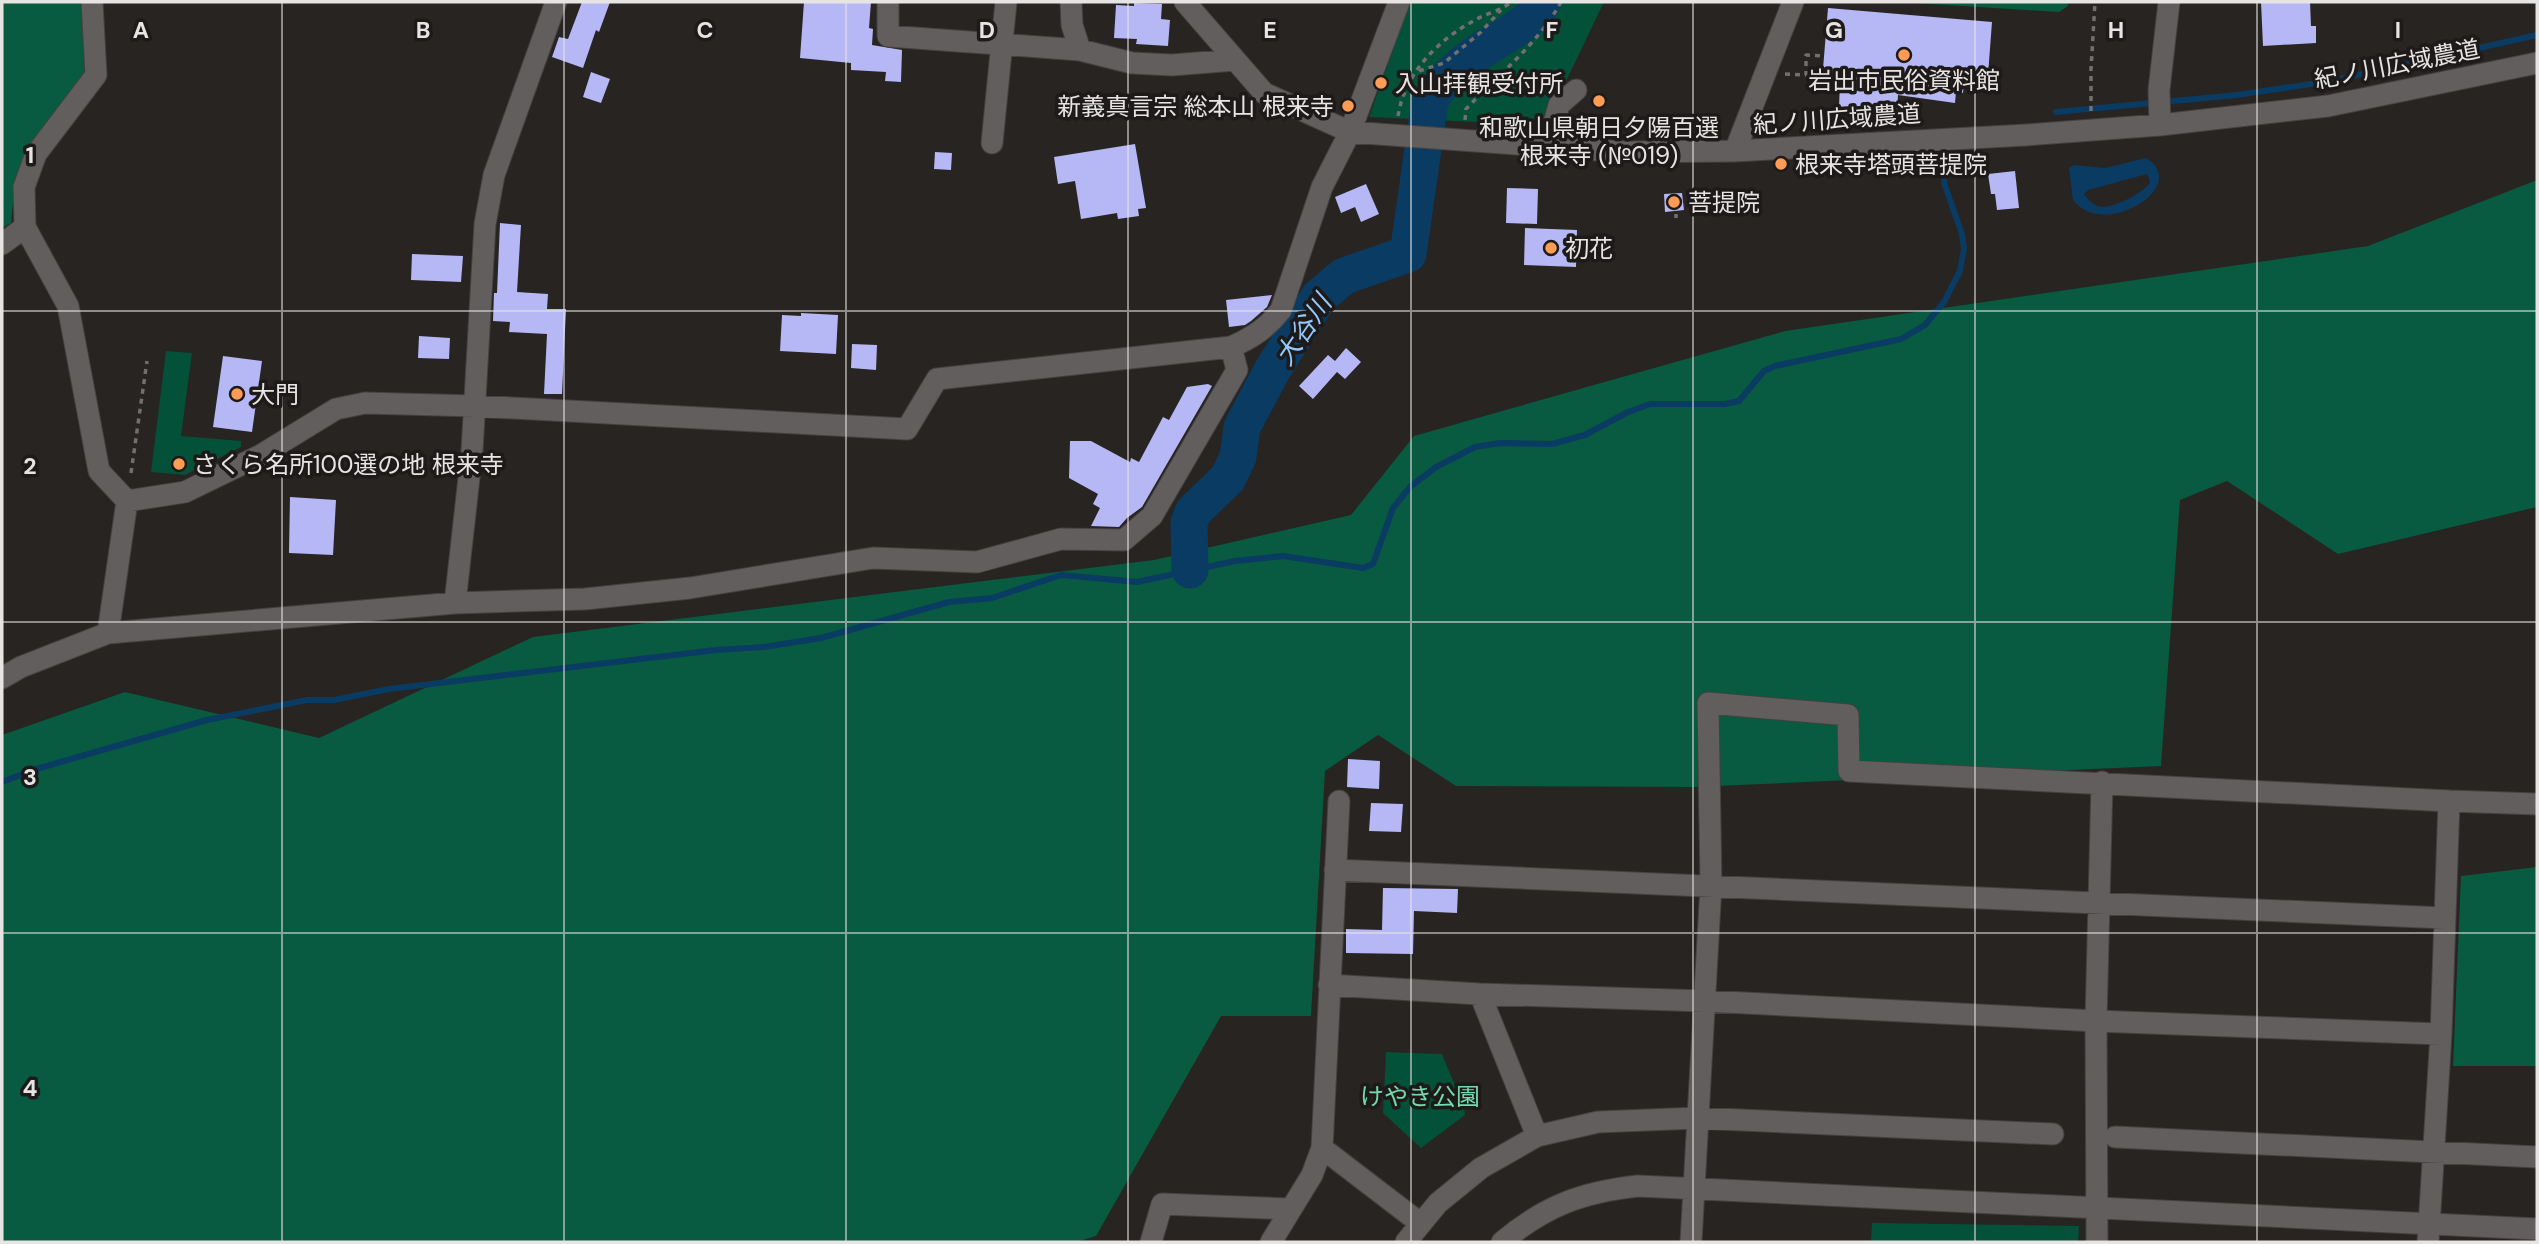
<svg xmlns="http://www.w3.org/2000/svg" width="2539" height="1244" font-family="'DM Sans','Noto Sans JP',sans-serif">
<rect width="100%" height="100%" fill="#272422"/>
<!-- green -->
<path fill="#045139" d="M1410,2h194l-58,121 -5,2 -172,-8z
M166,351l26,2 -11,83 60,5v6l-56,28 -34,-3z
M1386,1052l56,2 22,53 1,8 -44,33 -38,-35z
M1872,1223l207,3 -1,16h-207z"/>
<!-- forest -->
<path fill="#085a40" d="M2,2h81l5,70 -73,110 -4,41 -9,5z
M1899,2h169v4l-9,6z
M2537,180v327l-199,47 -111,-73 -47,19 -19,266 -467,21 -238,-1 -78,-51 -53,36 -14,245h-90l-125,220 -20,6h-1074v-507l123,-43 194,46 214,-101 621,-77 197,-45 63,-79 371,-105 583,-85z
M2537,867v199h-84l8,-190z"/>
<!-- water -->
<path fill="#0a3b63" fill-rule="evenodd" d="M2146,158c46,27 -41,83 -73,42l-4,-32 5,-3 31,3zM2147,174l3,8c-4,10 -37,26 -48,25 -8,-1 -14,-7 -18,-13l4,-4z"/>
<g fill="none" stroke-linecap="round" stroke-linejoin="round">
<!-- stream -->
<path stroke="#0a3b63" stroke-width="6" d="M2056,112l181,-17 94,-14 206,-46
M2,782l34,-13 171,-49 100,-20h27l55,-11 327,-39 48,-3 57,-9 128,-36 43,-4 69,-23 76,7 98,-21 48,-5 80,12 10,-4 20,-56 17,-21 26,-20 39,-20 25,-4 52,1 33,-9 41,-22 24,-9h75l14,-3 25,-30 11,-5 126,-27 24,-14 19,-23 16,-31 4,-22 -2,-15 -18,-51 1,-12 9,-13"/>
<!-- river -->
<path stroke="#0a3b63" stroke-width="37" d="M1190,570l-1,-47 4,-11 35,-34 10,-21 4,-30 32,-60 45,-70 25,-21 64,-22 22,-154c13,-20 32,-37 52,-50 21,-14 48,-25 61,-48"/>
</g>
<!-- building -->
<path fill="#b5b8f4" d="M582,2h28l-11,30 -3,-2 -13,38 -31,-11 7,-20 9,2z
M804,2h67l-2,26 4,1 -1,16 30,5 -1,32 -16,-1 1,-9 -35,-2v-7l-51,-5z
M2261,2h49l1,24h5v17l-53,3z
M1134,3l28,1 -1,15 9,1 -2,26 -32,-2 1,-5 -23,-1 2,-33 18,1z
M1828,8l164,14 -4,53 -23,-2 -2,20 -7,-1 -1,11 -57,-8 -1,17 -58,-5 1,-25 -18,-1z
M591,72l19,7 -9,24 -18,-6z
M1135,144l11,64 -8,1 1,7 -21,3 -1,-6 -36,6 -6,-38 -17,3 -4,-27z
M935,152l17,1 -1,17 -17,-1z
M2015,171l4,37 -22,2 -2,-16h-4l-3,-20z
M1366,184l13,30 -18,8 -6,-15 -14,6 -6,-16z
M1507,188l31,1 -1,35 -31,-1z
M1682,193l2,17 -19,2 -1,-18z
M500,223l21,2 -4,67 31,2 -1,15h19l-4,85h-18l3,-60 -38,-2 1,-10 -17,-1 1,-28h3z
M1525,228l52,2 -1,37 -52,-2z
M412,254l51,2 -2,26 -50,-2z
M1272,295l-5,12 -16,14 -6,4 -16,2 -3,-27z
M801,313l37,2 -2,39 -56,-3 2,-36 19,1z
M419,336l31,2 -1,21 -31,-1z
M852,344l25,1 -1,25 -25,-2z
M1346,348l15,14 -16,17 -8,-7 -24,27 -14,-13 29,-31 7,6z
M223,356l39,5 -10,71 -39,-5z
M1208,384l4,2 -70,121 -15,11 -8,9 -28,-1 9,-18 -7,-4 5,-10 -29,-16 1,-37h21l39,21 1,-4 8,4 24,-45 6,3 18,-33z
M290,497l46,3 -3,55 -44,-2z
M1348,759l32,2 -1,28 -32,-2z
M1371,803l32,1 -2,28 -32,-1z
M1383,888l75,1 -1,24 -43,-2 -1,43 -67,-1v-24l36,1z"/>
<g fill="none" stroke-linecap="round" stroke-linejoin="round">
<defs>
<path id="minor" d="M92,2l4,73 -60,79 -12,33 1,40 43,79 31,165 28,30
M888,2v34l192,14 52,13 40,2 63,-5
M1071,2l1,23 8,25
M1185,2l79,91 86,39 275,20 110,-1 291,-16 134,-10 168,-19 209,-43
M2160,125l-1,-35 10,-88
M992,143l14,-141
M1548,145l11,-40 17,-15
M1735,151l58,-149
M2,244l23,-17
M127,501l58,-9 76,-37 75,-46 29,-6 110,3 432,23 30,-50 294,-32c21,-9 36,-19 50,-37l41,-123 28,-55 49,-130
M455,603l17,-152 13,-227 9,-49 62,-173
M108,633l19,-132
M2,678l19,-11 87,-34 347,-30 130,-4 105,-11 183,-30 104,4 84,-23 63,1 28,-24 85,-146 -6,-23
M2449,801l88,3
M1335,870l1110,48
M1329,985l151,9 225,7 391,20 345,13
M1480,994l57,142
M2115,1137l422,20
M1322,1148l98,75
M1151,1242l11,-38 128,5
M1271,1242l41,-67 10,-27 17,-347
M1406,1242l32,-39 43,-35 56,-32 61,-14 99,-4 356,16
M1502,1242c43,-36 80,-50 136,-56l899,43
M1691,1242l20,-357 -3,-182 140,12 1,56 600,30 -8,233 -13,208
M2097,1242l-1,-221 6,-239"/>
</defs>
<!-- minor casing -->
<use href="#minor" stroke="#444140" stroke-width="23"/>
<!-- path -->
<path stroke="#726f6e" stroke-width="3.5" stroke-dasharray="5 5" stroke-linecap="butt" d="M1419,71l25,-8 37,-31 20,-22
M1785,74l21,1v-20l18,1
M2091,111v-42l4,-67
M1398,116c7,-44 41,-77 79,-97 11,-6 25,-9 34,-17
M1465,120l1,-11c33,-35 72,-65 95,-107
M1676,214v4
M131,473l16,-112"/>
<!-- minor -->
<use href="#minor" stroke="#625e5d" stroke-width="21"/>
</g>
<!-- grid -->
<path fill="none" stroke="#e7e5e4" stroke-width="2" stroke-opacity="0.55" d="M282,2v1240M564,2v1240M846,2v1240M1128,2v1240M1411,2v1240M1693,2v1240M1975,2v1240M2257,2v1240M2,311h2535M2,622h2535M2,933h2535"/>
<!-- markers -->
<g fill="#fd9d55" stroke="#1d1a19" stroke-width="2.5">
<circle cx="1904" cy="55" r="7"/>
<circle cx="1381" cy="83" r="7"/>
<circle cx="1599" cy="101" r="7"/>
<circle cx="1348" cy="106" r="7"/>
<circle cx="1781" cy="164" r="7"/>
<circle cx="1674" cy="202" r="7"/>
<circle cx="1551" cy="248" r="7"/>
<circle cx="237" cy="394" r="7"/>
<circle cx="179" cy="464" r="7"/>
</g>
<g text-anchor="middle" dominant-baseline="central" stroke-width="7" stroke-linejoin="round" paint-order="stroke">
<!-- street labels -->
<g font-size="24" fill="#e7e5e4" stroke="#1d1a19">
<text transform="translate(2397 64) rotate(-11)">紀ノ川広域農道</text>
<text transform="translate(1837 119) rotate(-4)">紀ノ川広域農道</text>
</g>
<!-- poi labels -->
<g font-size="24" fill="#e7e5e4" stroke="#1d1a19" text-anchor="start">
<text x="1904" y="80" text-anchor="middle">岩出市民俗資料館</text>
<text x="1395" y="83">入山拝観受付所</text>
<text x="1334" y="106" text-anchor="end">新義真言宗 総本山 根来寺</text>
<text x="1599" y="127" text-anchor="middle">和歌山県朝日夕陽百選<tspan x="1599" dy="28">根来寺 (№019)</tspan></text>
<text x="1795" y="164">根来寺塔頭菩提院</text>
<text x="1688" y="202">菩提院</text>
<text x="1565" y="248">初花</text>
<text x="251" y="394">大門</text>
<text x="193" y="464">さくら名所100選の地 根来寺</text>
</g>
<!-- park labels -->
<g font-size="24" fill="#73daaf" stroke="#1d1a19">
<text x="1420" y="1096">けやき公園</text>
</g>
<!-- water labels -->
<g font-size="26" font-style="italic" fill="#92c8fb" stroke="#1d1a19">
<text transform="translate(1303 330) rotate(-56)">大谷川</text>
</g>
</g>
<g font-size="23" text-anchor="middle" font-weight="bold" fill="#e7e5e4" stroke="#1d1a19" stroke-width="7" stroke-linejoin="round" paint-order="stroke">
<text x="141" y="38">A</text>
<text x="423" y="38">B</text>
<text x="705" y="38">C</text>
<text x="987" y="38">D</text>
<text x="1270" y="38">E</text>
<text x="1552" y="38">F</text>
<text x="1834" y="38">G</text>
<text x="2116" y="38">H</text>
<text x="2398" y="38">I</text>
<text x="30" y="163">1</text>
<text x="30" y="474">2</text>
<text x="30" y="785">3</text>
<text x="30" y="1096">4</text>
</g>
<!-- border -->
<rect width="2539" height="1244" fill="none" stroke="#e7e5e4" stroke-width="7"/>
</svg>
